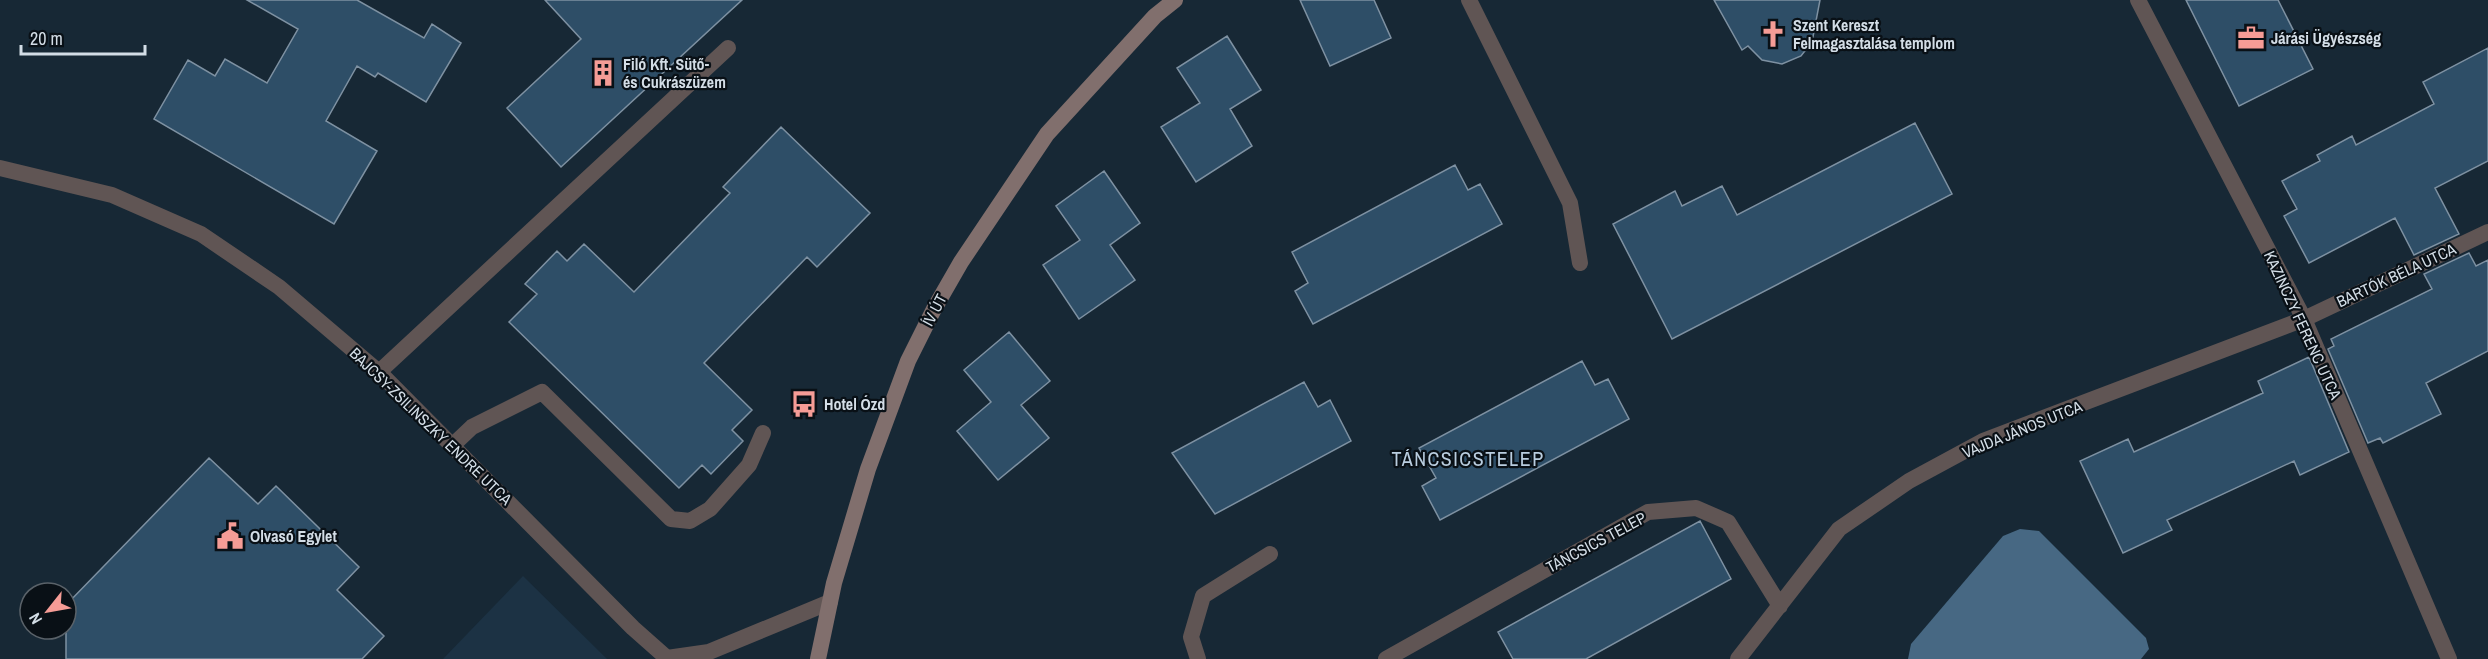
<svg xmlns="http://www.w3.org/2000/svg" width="2488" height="659" font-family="'Archivo Narrow',sans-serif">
<rect width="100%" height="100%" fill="#172835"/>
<!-- built -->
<path fill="#1c3244" d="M523,576l84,83h-164z"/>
<!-- water -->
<path fill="#476883" d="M2020,529l19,2 107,107 3,11 -8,10h-233l3,-15 92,-108z"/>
<!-- building -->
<path fill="#2e4e67" stroke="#7e91a2" stroke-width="1.5" d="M247,0h110l67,38 8,-14 29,19 -35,59 -48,-29 -3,4 -18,-11 -31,55 51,30 -43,73 -180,-105 34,-59 27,16 10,-17 42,24 31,-54z
M545,0h197l-181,167 -54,-59 74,-69z
M1300,0h74l17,38 -61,28z
M1714,0h106l-8,42 -11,14 -19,8 -20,-4 -14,-14 -6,4z
M2186,0h92l35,69 -74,37z
M1227,36l34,54 -31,19 22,37 -56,36 -35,-55 39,-24 -23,-35z
M2488,48v113l-53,27 24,46 -45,21 -19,-37 -86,45 -25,-47 13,-7 -15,-28 38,-20 -3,-6 35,-19 4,9 78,-41 -11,-22z
M1915,123l37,71 -280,145 -59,-115 62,-33 7,15 40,-20 15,29z
M781,127l89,86 -53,54 -10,-10 -103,106 48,47 -20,20 11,11 -32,33 -9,-9 -23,23 -170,-166 28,-28 -12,-10 32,-33 10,10 17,-17 50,48 96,-99 -7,-6z
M1455,165l13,25 12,-6 22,40 -189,100 -18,-33 13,-8 -16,-31z
M1104,171l36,52 -30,22 25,35 -56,39 -36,-54 37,-25 -24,-34z
M2469,253l7,13 12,-6v91l-62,32 15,31 -58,29 -3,-5 -12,5 -40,-94 6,-3 -3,-7 101,-50 -8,-15z
M1009,332l41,49 -29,24 28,33 -51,42 -41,-49 34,-29 -27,-32z
M2309,357l40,95 -49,23 -6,-14 -127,59 5,10 -49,23 -43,-92 48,-22 6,13 129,-59 -5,-12z
M1582,361l13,24 13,-6 21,40 -189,101 -18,-34 14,-8 -17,-30z
M1304,382l14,25 12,-7 21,41 -136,73 -43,-61z
M209,458l49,46 18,-18 83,81 -22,23 47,46 -22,23h-296v-54z
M1700,521l31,58 -145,80h-73l-15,-27z"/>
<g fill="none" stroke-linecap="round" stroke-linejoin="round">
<!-- service -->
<path stroke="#605554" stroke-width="16" d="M379,372l349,-324
M453,445l19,-18 70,-35 129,127 19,2 20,-12 39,-44 14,-32"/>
<!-- minor -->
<path stroke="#605554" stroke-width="16" d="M1469,0l101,203 10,60
M2138,0l166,319 145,340
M0,168l112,27 89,39 78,53 100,85 254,256 35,31
M667,658l42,-6 121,-50
M1198,659l-7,-22 12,-41 67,-42
M1386,659l262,-147 48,-4 32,14 52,84
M1738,659l101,-130 70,-48 74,-40 321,-122 184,-87"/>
<!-- secondary -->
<path stroke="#816f6d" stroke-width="16" d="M818,659l16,-76 34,-114 40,-108 26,-52 27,-47 86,-128 108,-118 20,-16"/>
</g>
<!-- icons -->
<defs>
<symbol id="church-bare" viewBox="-9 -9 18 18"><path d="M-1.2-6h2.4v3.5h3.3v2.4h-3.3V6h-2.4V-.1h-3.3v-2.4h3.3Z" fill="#f59c96" stroke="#091016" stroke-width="2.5" paint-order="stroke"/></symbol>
<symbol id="office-bare" viewBox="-9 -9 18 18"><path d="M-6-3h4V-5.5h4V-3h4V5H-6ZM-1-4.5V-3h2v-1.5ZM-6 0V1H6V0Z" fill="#f59c96" stroke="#091016" stroke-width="2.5" paint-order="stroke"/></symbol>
<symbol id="building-bare" viewBox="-9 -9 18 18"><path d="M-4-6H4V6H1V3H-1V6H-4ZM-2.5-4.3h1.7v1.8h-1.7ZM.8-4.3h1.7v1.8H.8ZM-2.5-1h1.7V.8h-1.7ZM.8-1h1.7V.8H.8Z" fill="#f59c96" stroke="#091016" stroke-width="2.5" paint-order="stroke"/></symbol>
<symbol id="bus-bare" viewBox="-9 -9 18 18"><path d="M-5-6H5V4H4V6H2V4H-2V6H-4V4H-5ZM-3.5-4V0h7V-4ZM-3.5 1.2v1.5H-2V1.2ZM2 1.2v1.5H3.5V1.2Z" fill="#f59c96" stroke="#091016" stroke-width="2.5" paint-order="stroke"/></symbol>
<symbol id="civic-bare" viewBox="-9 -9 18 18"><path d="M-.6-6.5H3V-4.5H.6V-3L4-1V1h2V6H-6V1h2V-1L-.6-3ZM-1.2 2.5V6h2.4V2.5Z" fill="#f59c96" stroke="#091016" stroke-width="2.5" paint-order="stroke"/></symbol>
</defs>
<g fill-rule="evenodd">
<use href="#church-bare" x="1754" y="15" width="38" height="38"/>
<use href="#office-bare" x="2232" y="19" width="38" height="38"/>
<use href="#building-bare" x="584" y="54" width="38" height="38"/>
<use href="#bus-bare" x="785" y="385" width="38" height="38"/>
<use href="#civic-bare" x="211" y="517" width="38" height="38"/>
</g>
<g text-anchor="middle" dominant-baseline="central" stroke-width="4.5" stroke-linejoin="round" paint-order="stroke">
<!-- poi labels -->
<g font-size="16" font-weight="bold" fill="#d3dde6" stroke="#091016" text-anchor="start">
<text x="1793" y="25">Szent Kereszt<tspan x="1793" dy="18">Felmagasztalása templom</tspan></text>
<text x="2271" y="38">Járási Ügyészség</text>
<text x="623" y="64">Filó Kft. Sütő-<tspan x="623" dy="18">és Cukrászüzem</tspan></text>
<text x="824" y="404">Hotel Ózd</text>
<text x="250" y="536">Olvasó Egylet</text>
</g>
<!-- street labels -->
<g font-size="16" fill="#d3dde6" stroke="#091016">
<text transform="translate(2396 275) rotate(-25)">BARTÓK BÉLA UTCA</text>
<text transform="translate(934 310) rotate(-62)">ÍV ÚT</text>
<text transform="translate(2303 325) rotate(65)">KAZINCZY FERENC UTCA</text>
<text transform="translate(431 426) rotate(44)">BAJCSY-ZSILINSZKY ENDRE UTCA</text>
<text transform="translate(2022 429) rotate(-22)">VAJDA JÁNOS UTCA</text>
<text transform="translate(1596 542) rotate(-28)">TÁNCSICS TELEP</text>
</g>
<!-- quarter labels -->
<g font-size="20" letter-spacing="1.5" fill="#b9cddf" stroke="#091016">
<text x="1468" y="458">TÁNCSICSTELEP</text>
</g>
</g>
<!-- north arrow -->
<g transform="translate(48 611) rotate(239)"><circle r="28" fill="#091016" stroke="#5a6269" stroke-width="1.5"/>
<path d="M0-4.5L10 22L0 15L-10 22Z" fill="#f59c96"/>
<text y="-9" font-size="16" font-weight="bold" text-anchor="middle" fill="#d3dde6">N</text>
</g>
<!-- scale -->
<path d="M21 45v9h124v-9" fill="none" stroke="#d3dde6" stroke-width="3"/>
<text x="30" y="45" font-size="18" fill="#d3dde6" stroke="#091016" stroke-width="4.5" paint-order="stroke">20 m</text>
</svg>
